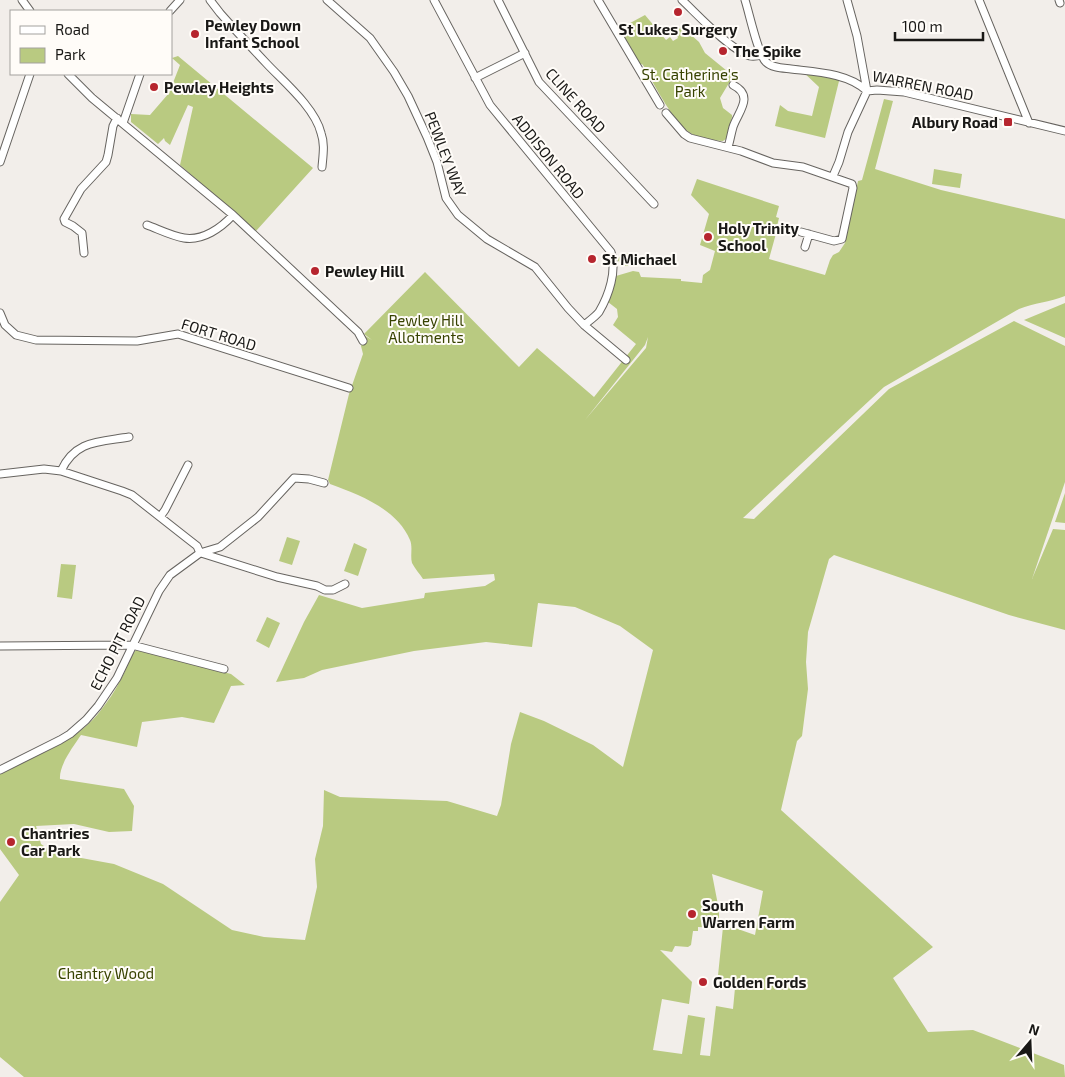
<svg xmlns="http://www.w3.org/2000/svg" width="1065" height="1077" font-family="'Exo 2',sans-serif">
<rect width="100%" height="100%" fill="#f2eeea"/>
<!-- green -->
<path fill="#b9ca81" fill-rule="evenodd" d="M645,15l21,25 4,-3 3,4 5,-3 -2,-4 5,-8 18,16 6,11 27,22v3l-12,20 3,10 9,7v2l-6,22 -3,2c-9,0 -23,-3 -31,-7 -18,-10 -37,-48 -47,-66l-3,-4 -2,1 -21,-36z
M178,56l135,112 -57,63 -76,-66 13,-58 -5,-2 -18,40 -5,-4 -1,-3 -6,6 -27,-22v-8l19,1 19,-22 11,-28 -8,-7z
M801,70l39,7 -15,61 -50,-12 5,-21 8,6 24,5 7,-29z
M884,99l9,2 -18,68 66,21 124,29v77c-15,6 -31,7 -46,13l-135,78 -141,131 11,1 135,-130 125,-68 51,25v136l-33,97 21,-50 12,1v100l-56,-15 -175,-60 -5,4 -21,73 -2,30 2,27 -6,47 -5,5 -16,69 152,137 -40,31 35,54 45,-2 91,35 1,12h-1041l-24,-20v-155l19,-27 -19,-26v-76c33,-17 78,-31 101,-63 7,-9 14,-19 19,-29 6,-10 9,-22 16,-31l95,24 14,11 -14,1 -17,37 -32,-6 -40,5 -5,25 -56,-12c-8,12 -22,30 -21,44l64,10 10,17 -2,25 -23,1 -35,-8 -38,2 5,18 13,9 60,11 49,20 69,46 32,7 41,3 12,-53 -2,-28 8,-33 1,-36 16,7 107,4 50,15 4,-11 10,-61 9,-32 24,9 49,24 30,22 30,-117 -33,-24 -45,-19 -37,-4 -6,44 -46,-5 -72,9 -92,19 -18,8 -28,4 28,-60 15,-27 43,13 62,-10 1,-5 60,-7 10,-6 -1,-6 -71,5c-3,-5 -8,-10 -11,-16 -2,-7 1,-16 -2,-23 -13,-31 -50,-45 -80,-56l-2,-4 21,-86 14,-40 -2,-8 1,-12 10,6 -8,-6 61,-62 94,95 18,-19 57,49 42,-53 -23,-19 5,-8 -1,-8 -9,-7 8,-26 17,-5 6,1 2,5 40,2v2l21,2 1,-8 7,-5 5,-19 -15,-6 9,-31 -18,-19 6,-16 82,27 -3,11 3,1 -3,12h1l-8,29 56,16 5,-15 3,-5 6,-3 6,-9 13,-62 4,-1zM648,337l-2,11 -61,72 60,-75zM712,874l51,17 -8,44 -20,-7 -12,-1 -6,58 18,3 -2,21 -17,-3 -6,50 -10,-1 5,-37 -17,-3 -6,39 -29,-4 9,-51 27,5 3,-22 -32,-32 12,2 3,-6 13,1 3,-2 2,-14h5v-4l21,1v-18z
M934,169l28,5 -2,14 -28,-4z
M624,253h5l-1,13h-6l-5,-7z
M1065,303v35l-41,-18z
M1065,493v30l-10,-1z
M287,537l13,4 -8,24 -13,-4z
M354,543l13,6 -9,27 -14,-5z
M61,564l15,1 -4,34 -15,-2z
M267,617l13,6 -11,25 -13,-7z"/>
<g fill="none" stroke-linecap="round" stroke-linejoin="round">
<defs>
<path id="minor" d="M22,0l8,11
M210,0l10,13c15,17 31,34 47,51 17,18 48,44 54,69 4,11 2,22 1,34
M327,0l43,38 24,34 14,24 19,41 10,25 9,36 12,17 29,24 48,28 33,41 16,17 42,35
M434,0l56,105 121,147c6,19 -2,43 -12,60 -4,5 -10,9 -15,13
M498,0l41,82 115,122
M598,0l62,105
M682,0c16,15 47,49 68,56 4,1 8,0 12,-1
M745,0c4,12 13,55 21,62 6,6 17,6 25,7 25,3 57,4 76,22l10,-1 27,2 161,39
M979,0l50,123
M1059,0l1,3
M170,11l10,-11
M68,74l24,24 141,117 125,117 5,9
M475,78l50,-25
M666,113l18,21 6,4 51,13 32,12 30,4 49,17 1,4 -11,51 -8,2 -33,-9
M123,123l17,-49
M728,147c2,-6 3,-13 5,-20 5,-15 22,-31 0,-42
M0,162l30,-88
M833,176l6,-14 9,-30 19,-41 -10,-55 -10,-36
M147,225c11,4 25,11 37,13 19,3 37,-10 49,-23
M805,247l4,-13
M84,253l-2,-20 -9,-7 -8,-4 -1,-3 17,-30 25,-27 2,-7 5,-29 4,-8
M0,313l5,12 11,10 20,5 101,1 41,-7 171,54
M61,471c14,-31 38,-29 68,-34
M0,474l44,-5 17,2 61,20 10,4 56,44 9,7 3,7
M160,517l5,-7 23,-45
M201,553l76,24 40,9 8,4h8l12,-6
M0,646l132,-1 92,24
M0,770l60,-30 10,-6 16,-14 12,-14 19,-28 42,-87 11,-16 30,-22 20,-6 38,-30 36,-39 15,1 15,4"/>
</defs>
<!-- minor casing -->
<use href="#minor" stroke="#676460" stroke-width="9"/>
<!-- minor -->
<use href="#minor" stroke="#fff" stroke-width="7"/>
</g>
<!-- markers -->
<g fill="#b6252e" stroke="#fffcf8" stroke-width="2">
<circle cx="678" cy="12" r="5"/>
<circle cx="195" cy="34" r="5"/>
<circle cx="723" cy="51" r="5"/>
<circle cx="154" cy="87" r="5"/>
<rect x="1003" y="117" width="10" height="10" rx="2.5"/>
<circle cx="708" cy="237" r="5"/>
<circle cx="592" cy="259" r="5"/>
<circle cx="315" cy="271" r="5"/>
<circle cx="11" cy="842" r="5"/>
<circle cx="692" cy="914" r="5"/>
<circle cx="703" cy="982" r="5"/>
</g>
<g text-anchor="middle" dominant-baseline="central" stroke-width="4" stroke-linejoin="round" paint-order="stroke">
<!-- poi labels -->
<g font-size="15" font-weight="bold" fill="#191816" stroke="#fffcf8" text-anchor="start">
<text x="205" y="25">Pewley Down<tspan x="205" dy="17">Infant School</tspan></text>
<text x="678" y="29" text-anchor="middle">St Lukes Surgery</text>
<text x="733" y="51">The Spike</text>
<text x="164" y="87">Pewley Heights</text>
<text x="998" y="122" text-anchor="end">Albury Road</text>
<text x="718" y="228">Holy Trinity<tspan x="718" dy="17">School</tspan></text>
<text x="602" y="259">St Michael</text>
<text x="325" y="271">Pewley Hill</text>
<text x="21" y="833">Chantries<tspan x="21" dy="17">Car Park</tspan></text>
<text x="702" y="905">South<tspan x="702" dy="17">Warren Farm</tspan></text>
<text x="713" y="982">Golden Fords</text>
</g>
<!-- park labels -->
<g font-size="15" fill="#374200" stroke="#fffcf8">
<text x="690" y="74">St. Catherine's<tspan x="690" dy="17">Park</tspan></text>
<text x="426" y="320">Pewley Hill<tspan x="426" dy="17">Allotments</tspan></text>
<text x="106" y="973">Chantry Wood</text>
</g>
<!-- street labels -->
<g font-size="15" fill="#191816" stroke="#fffcf8">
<text transform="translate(923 85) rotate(11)">WARREN ROAD</text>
<text transform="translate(576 100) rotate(48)">CLINE ROAD</text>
<text transform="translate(446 154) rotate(69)">PEWLEY WAY</text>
<text transform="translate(549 156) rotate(51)">ADDISON ROAD</text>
<text transform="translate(219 334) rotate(17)">FORT ROAD</text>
<text transform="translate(117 643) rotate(-63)">ECHO PIT ROAD</text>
</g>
</g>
<!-- legend -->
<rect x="10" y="10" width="162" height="65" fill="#fffcf8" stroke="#a3a19e"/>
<rect x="20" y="26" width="25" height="8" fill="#ffffff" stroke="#a3a19e"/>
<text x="55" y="35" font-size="15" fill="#191816">Road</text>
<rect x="20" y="48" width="25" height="15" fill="#b9ca81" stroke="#a3a19e"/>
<text x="55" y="60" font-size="15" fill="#191816">Park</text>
<!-- north arrow -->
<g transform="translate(1030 1042) rotate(19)" stroke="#fffcf8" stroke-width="4" paint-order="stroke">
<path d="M0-4L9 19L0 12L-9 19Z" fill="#191816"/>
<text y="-8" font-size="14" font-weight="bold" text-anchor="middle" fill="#191816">N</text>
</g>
<!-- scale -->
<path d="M895 32v8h88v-8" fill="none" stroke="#191816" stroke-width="2.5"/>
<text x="902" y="32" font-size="15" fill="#191816" stroke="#fffcf8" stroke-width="4" paint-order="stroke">100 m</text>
</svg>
